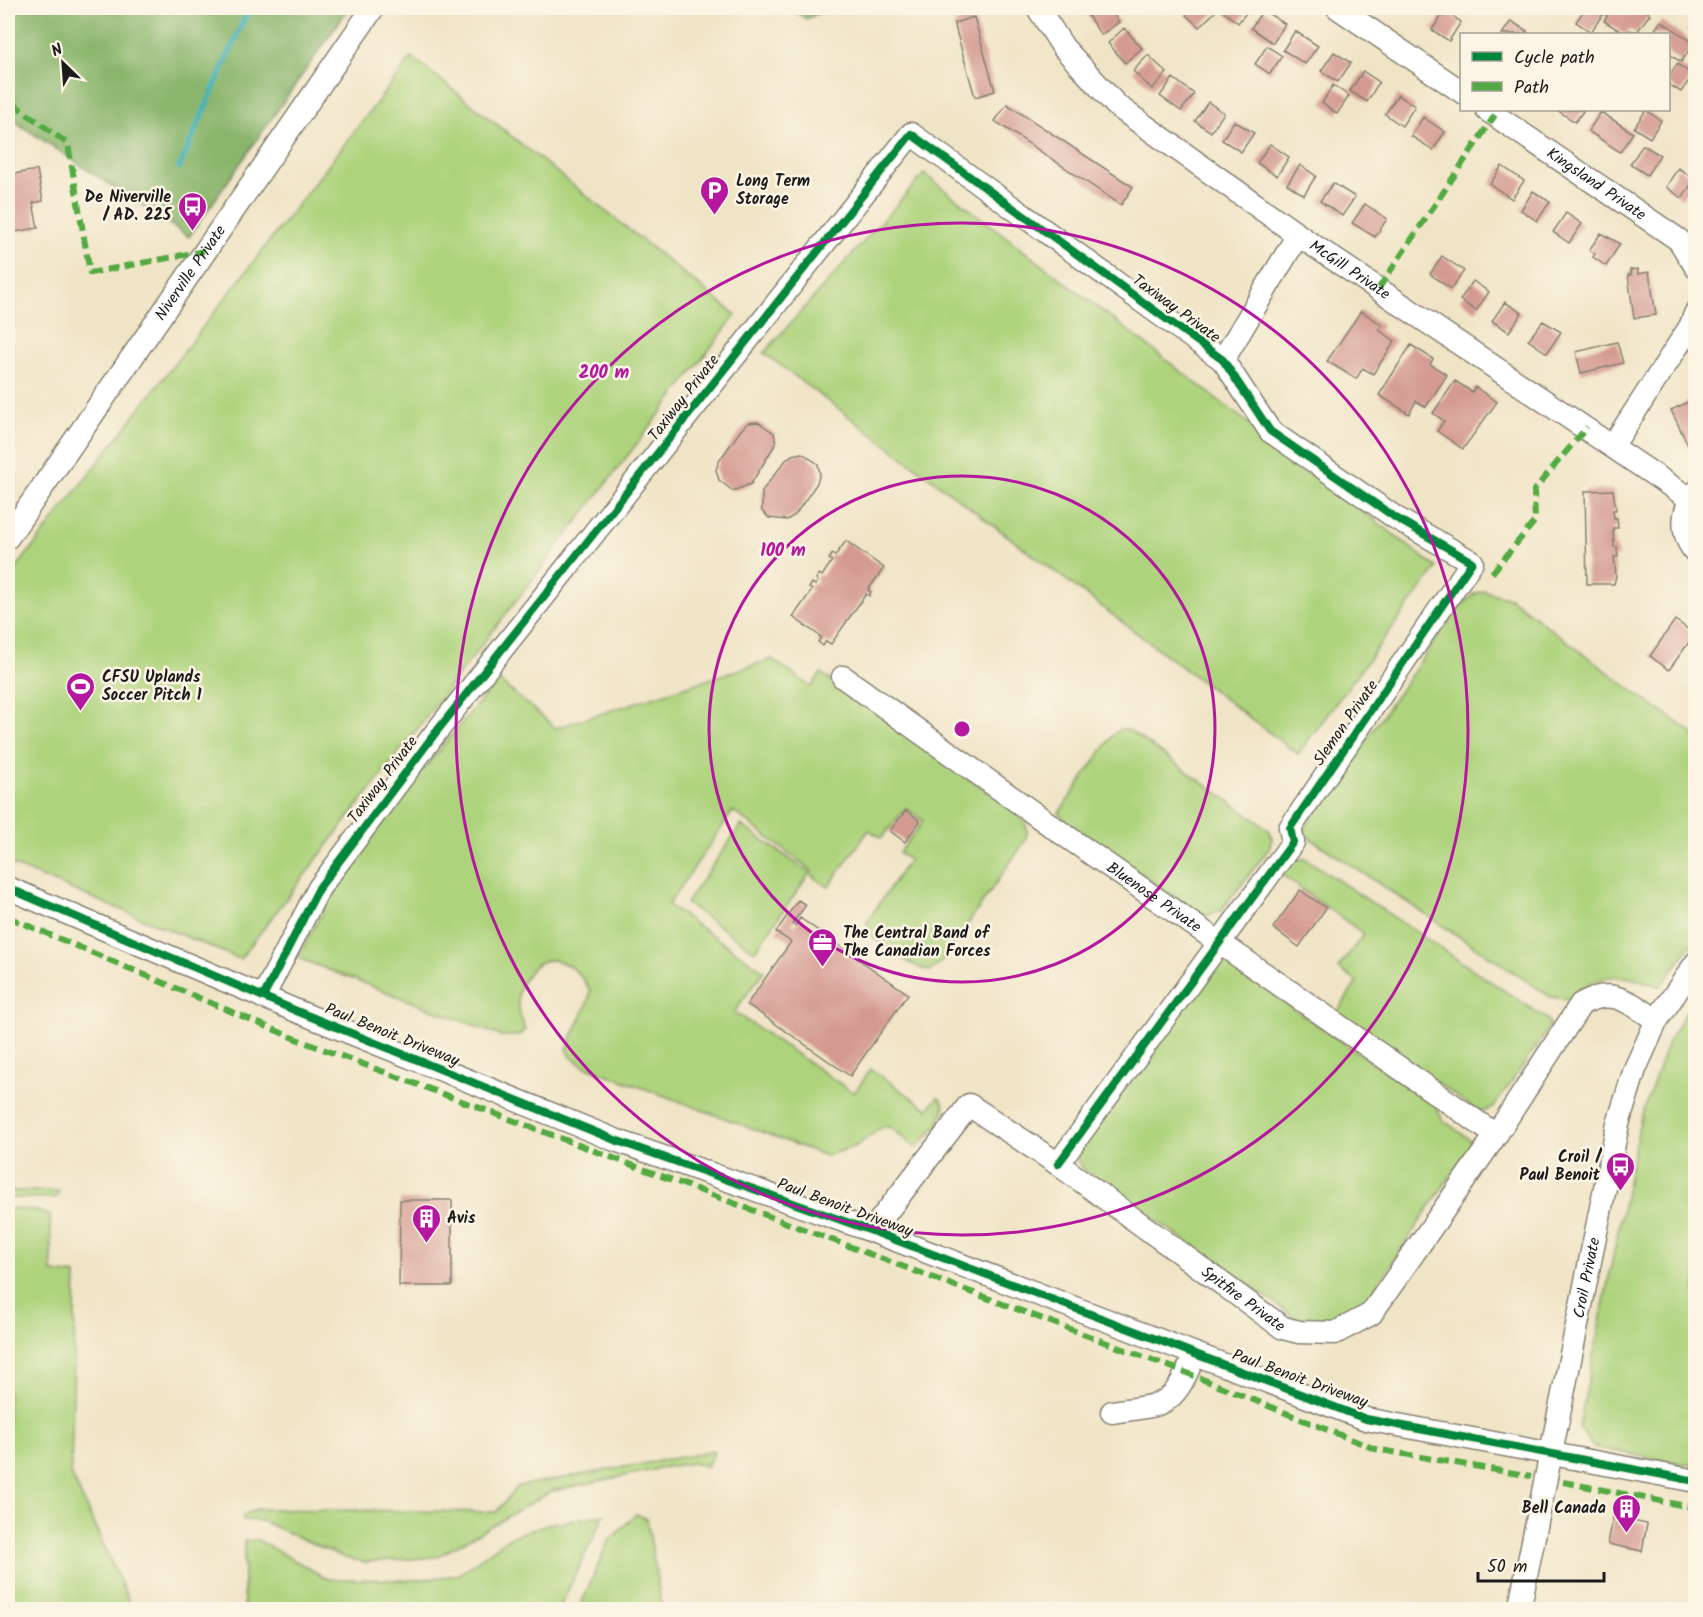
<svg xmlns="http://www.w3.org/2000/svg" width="1703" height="1617" font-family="Kalam,sans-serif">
<rect width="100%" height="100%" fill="#fcf5e5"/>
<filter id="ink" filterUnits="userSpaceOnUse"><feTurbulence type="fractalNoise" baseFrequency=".0167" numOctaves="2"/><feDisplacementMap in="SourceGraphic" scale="12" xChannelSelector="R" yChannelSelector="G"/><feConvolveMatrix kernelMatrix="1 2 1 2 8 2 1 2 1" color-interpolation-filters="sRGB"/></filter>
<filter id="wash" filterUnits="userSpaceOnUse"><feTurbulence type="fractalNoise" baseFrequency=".008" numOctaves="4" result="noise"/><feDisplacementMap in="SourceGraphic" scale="24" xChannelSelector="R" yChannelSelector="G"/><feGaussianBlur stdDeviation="1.35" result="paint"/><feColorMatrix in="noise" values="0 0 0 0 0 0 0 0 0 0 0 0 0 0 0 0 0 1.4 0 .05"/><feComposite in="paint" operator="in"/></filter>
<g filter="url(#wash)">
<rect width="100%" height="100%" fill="#f0e4c6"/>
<!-- green -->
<path fill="#add37c" stroke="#64784c" stroke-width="1.5" d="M412,57l324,258 -496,644 -232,-96v-284z
M924,174l513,394 -139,186 -534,-401z
M1484,591l26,7 131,99 54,38v205l-35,47c-34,-14 -62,-18 -87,13l-22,-3 -246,-162 -2,-5 154,-221 17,-15z
M772,659l39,28 10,-14 195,139c10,8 14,17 9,29l-82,119 -12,11c-12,0 -53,-27 -62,-38 -3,-4 -2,-8 -1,-13l41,-60 -10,-7 24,-32 -17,-13 -24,30 -13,-8 -41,57 -16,-11 -1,-6 -78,-59 -65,94 96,66 -30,41 120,81 17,-24 57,40 10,-12c19,15 -11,38 -22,51l-26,-21h-8l-26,19 -30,10 -242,-90 -13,-9 -4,-8c6,-18 22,-42 23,-59 -13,-23 -42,-46 -63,-15 -4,7 -9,14 -9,22 -1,10 4,23 7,33l-7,6h-17l-203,-78c50,-103 127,-191 200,-278l58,48z
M1120,729l9,1 139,99 4,9 -3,11 -49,63 -13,3 -12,-4 -131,-91 -5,-7 53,-77z
M741,825l69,48 -55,78 -69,-48z
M1296,859h10l241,160 3,6 -4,8 -53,75 -8,3 -9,-1 -139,-98 20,-30 -19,-14 26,-34 -85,-61 9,-10z
M1224,959c15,4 28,16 38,28l174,119 7,14 30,22 -112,168 -13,10 -41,6 -225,-158 -5,-8 1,-6 137,-192z
M1695,996l1,470h-1l-102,-19 -14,-20 61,-306 28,-79z
M8,1191h51l-2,6 -4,1h-45z
M8,1208l25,2 17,5 2,57 24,3 -5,199 57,125v10h-120z
M715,1451l-8,15 -15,-3 -20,3 -120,25 -115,66 -72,5 -20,-4 -83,-37 -19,-1v-5l14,-6 239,3 22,-26z
M636,1514l11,5 15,90h-83l29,-67z
M604,1515l-45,94h-315v-68l14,-1 70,39 87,1 43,-5 52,-38 37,-13z"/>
<!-- forest -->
<path fill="#8ab56c" stroke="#536844" stroke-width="1.5" d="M8,8h341l-160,229 -181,-120z
M790,8h40l-24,11z"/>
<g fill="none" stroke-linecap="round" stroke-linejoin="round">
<!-- stream -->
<path stroke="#45b4be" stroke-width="5" d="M179,168l70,-160"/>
</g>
<g id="blocks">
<!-- building -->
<path fill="#d49a91" d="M1093,8h16l10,14 -18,13 -15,-22z
M1193,8h17l5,4 -16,15 -13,-12z
M1219,8h31l-12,15z
M1585,8h8l10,6 -12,18 -15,-10z
M1604,8h39l7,6 -13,18 -8,-2 -4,4 -21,-13 3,-5 -4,-3z
M1263,10l22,14 -12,19 -22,-15z
M1445,11l16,11 -12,19 -17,-11z
M974,17l21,74 -20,6 -21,-74z
M1511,21l16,10 -2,3h-23z
M1661,21l33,22 -13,19 -13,-9v-19h-16z
M1124,28l18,20 -17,15 -17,-20z
M1295,31l23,15 -13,18 -22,-14z
M1267,46l15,10 -12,18 -15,-10z
M1334,52l17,11 -13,19 -17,-11z
M1148,55l19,18 -15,16 -19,-18z
M1677,64l16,11 -12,17 -13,-8v-6z
M1363,71l16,11 -12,20 -17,-11z
M1173,78l21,16 -13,17 -21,-15z
M1333,85l16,11 -12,18 -15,-11z
M1398,95l17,11 -13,20 -17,-12z
M1208,102l16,11 -13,19 -16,-11z
M1007,104l126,83 -12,18 -126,-84z
M1557,110h27l-9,12z
M1646,110l15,11 -11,17 -16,-10z
M1601,112l32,21 -13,19 -32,-21z
M1423,117l22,15 -12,18 -22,-14z
M1234,121l20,12 -13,19 -19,-12z
M1270,144l19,13 -12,19 -20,-13z
M1643,145l17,10 -13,20 -17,-11z
M1300,165l16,11 -12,19 -17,-11z
M1502,166l22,15 -12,18 -22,-15z
M1678,168l17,11 -13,19 -16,-11z
M37,170l6,31 -10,2 5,25 -30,5v-58z
M1333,183l22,14 -13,19 -22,-15z
M1533,191l17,11 -13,19 -16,-11z
M1365,204l22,15 -12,18 -23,-14z
M1566,213l16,11 -13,19 -16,-11z
M1601,233l19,11 -14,22 -13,-9 2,-3 -6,-4z
M1442,256l22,15 -13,18 -21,-15z
M1638,269v5l11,-2 7,43 -22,3 -6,-43h3l-1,-5z
M1473,281l16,11 -13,19 -16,-11z
M1505,302l17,11 -13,19 -17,-11z
M1361,311l21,14 -3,5 16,11 -22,33 -10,-6 -7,11 -29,-18z
M1543,321l18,11 -14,21 -19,-13z
M1617,342l6,21 -42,10 -5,-21z
M1411,345l22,14 -3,5 17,11 -21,32 -10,-6 -7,13 -30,-19z
M1455,381l17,11 3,-5 22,15 -34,47 -26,-18 7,-10 -11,-8z
M1690,401l6,11v34l-6,3 -19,-39z
M758,422l16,11 2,10 -25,41 -18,7 -14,-11 -3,-10 3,-9 22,-31 7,-7z
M802,453l16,11 2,10 -3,9 -22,32 -8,5 -18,-2 -7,-7v-20l23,-30 7,-6z
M1613,490l3,20h-3l1,8h3l1,10h-5l1,19h3l1,10h-4l2,19 -2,8h-27l-2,-93z
M846,541l38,27 -16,22 3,2 -2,4 -3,-2 -35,50 -5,-3 -3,5 -5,-4 3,-5 -28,-20 19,-27 -3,-2 3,-5 3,2 3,-4 -2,-2 3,-5 3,2 10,-15 -3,-2 3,-5 3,2z
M1675,620l20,14 -26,36 -19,-14z
M906,810l14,11 -15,21 -15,-11z
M1300,890l26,18 -27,39 -26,-19z
M798,900l8,5 -14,19 3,2 5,-8 108,76 -58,82 -103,-72 44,-62 -15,-10z
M400,1200h52v86h-53z
M1613,1517l34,7 -5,27 -34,-7z"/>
</g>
</g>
<g filter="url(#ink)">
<use href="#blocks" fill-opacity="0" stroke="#868071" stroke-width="1.5"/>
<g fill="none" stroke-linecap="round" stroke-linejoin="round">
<defs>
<g id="minor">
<path id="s1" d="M1038,8l25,39 54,59 181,129 392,264"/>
<path d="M1338,8l124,84"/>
<path id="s2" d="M1487,110l192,130 17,27"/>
<path d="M1223,360l75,-125"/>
<path d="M1613,445l77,-118 6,-15"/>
<path d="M1696,492c-15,18 -16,43 0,61"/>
<path id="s3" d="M8,537l365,-529"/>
<path id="s4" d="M843,677l210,150 443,308"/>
<path d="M8,888l291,124 316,128 257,91 494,188 330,62"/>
<path d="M263,997l56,-109 114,-152 478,-602 312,226 47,71 126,87 76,44 -182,266 3,14 -235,322"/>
<path id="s5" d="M872,1231l97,-126 89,59 225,164 16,4 36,1 36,-19 125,-179 85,-131c32,-18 48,-1 76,16"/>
<path d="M1112,1412c55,-8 60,-4 83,-58"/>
<path id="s6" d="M1519,1610l99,-486 17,-55 22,-49 39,-57"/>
</g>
</defs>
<!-- minor casing -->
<use href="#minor" stroke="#868071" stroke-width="25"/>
<!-- minor -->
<use href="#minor" stroke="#fff" stroke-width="22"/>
<!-- quiet -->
<path stroke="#52a943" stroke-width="6" stroke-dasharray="12 6" stroke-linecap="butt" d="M8,85l7,20 53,39 22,129 114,-22
M1379,288l116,-173
M1492,573l43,-52 -1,-31 53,-63
M8,917l288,122 891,334 188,76 156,27
M1563,1482l133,26"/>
<defs>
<path id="cycleway" d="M8,888l291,124 316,128 257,91 494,188 330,62
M263,997l56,-109 114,-152 478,-602 312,226 47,71 126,87 76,44 -182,266 3,14 -235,322"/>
</defs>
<!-- cycleway casing -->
<use href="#cycleway" stroke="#fcf5e5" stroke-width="11"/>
<!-- cycleway -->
<use href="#cycleway" stroke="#00873e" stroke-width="8"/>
</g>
</g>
<!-- distance rings -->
<g fill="none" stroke="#b5179e" stroke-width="3">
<circle cx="962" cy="729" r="253"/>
<circle cx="962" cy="729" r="506"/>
</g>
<!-- icons -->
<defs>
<symbol id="parking-pin" viewBox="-11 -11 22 30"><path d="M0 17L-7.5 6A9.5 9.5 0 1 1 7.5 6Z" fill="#b5179e" stroke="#fcf5e5"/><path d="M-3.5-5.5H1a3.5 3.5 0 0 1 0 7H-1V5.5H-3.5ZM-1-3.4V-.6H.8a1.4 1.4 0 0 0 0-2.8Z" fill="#fff"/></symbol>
<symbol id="bus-pin" viewBox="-11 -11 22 30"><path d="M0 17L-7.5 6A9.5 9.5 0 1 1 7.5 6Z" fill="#b5179e" stroke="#fcf5e5"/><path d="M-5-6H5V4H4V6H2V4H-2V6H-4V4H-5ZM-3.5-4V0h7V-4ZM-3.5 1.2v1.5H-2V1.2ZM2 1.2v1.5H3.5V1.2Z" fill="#fff"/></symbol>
<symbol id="stadium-pin" viewBox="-11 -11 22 30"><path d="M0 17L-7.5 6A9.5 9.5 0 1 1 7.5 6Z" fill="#b5179e" stroke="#fcf5e5"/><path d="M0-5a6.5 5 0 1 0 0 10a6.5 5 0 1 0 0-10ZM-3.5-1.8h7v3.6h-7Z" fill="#fff"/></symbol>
<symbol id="office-pin" viewBox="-11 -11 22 30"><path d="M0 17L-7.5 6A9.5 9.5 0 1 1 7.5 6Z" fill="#b5179e" stroke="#fcf5e5"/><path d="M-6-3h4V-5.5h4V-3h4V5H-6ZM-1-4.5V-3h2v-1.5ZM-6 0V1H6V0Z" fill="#fff"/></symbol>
<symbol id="building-pin" viewBox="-11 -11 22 30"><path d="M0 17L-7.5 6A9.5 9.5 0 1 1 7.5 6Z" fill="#b5179e" stroke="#fcf5e5"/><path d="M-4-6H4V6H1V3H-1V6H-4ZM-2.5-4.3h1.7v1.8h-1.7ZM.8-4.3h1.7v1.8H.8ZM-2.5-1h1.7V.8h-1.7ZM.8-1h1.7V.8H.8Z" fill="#fff"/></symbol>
</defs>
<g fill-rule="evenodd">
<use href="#parking-pin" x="698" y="174" width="33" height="45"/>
<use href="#bus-pin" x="176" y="190" width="33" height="45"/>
<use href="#stadium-pin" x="64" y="670" width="33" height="45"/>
<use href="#office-pin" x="806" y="926" width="33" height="45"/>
<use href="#bus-pin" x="1604" y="1150" width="33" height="45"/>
<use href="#building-pin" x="410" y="1202" width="33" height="45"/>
<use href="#building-pin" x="1610" y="1492" width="33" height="45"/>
</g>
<g text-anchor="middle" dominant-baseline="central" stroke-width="5" stroke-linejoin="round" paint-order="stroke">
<!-- poi labels -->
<g font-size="16" font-weight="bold" fill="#1c1c1c" stroke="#fcf5e5" text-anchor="start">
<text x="736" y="181">Long Term<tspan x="736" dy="18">Storage</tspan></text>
<text x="171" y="197" text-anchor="end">De Niverville<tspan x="171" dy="18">/ AD. 225</tspan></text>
<text x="102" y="677">CFSU Uplands<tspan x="102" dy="18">Soccer Pitch 1</tspan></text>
<text x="843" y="933">The Central Band of<tspan x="843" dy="18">The Canadian Forces</tspan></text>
<text x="1600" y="1157" text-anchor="end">Croil /<tspan x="1600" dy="18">Paul Benoit</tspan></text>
<text x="447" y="1218">Avis</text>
<text x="1606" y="1508" text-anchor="end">Bell Canada</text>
</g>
<!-- street labels -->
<g font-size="16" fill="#1c1c1c" stroke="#fcf5e5">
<text stroke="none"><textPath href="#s2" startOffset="132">Kingsland Private</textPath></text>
<text stroke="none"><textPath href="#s1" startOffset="411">McGill Private</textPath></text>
<text stroke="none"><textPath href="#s3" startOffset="321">Niverville Private</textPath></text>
<text transform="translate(1176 309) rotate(36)">Taxiway Private</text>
<text transform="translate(684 398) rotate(-52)">Taxiway Private</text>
<text transform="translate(1346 723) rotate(-55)">Slemon Private</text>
<text transform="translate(383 780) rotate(-53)">Taxiway Private</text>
<text stroke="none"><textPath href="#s4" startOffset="381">Bluenose Private</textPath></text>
<text transform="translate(392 1035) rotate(22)">Paul Benoit Driveway</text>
<text transform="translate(845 1208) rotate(20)">Paul Benoit Driveway</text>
<text stroke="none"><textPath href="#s6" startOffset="339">Croil Private</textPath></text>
<text stroke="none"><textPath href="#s5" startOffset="495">Spitfire Private</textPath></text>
<text transform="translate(1300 1379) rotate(20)">Paul Benoit Driveway</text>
</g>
</g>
<circle cx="962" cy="729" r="9" fill="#b5179e" stroke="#fcf5e5" stroke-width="3"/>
<g font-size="18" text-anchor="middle" font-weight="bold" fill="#b5179e" stroke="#fcf5e5" stroke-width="5" stroke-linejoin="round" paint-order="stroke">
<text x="604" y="378">200 m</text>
<text x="783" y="556">100 m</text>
</g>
<!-- margin -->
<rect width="1703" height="1617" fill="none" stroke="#fcf5e5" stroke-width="30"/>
<!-- legend -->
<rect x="1460" y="33" width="210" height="78" fill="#fcf5e5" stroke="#a29e95" stroke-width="1.5"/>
<rect x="1472" y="52" width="30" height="9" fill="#00873e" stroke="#a29e95" stroke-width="1.5"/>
<text x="1514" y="63" font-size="18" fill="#1c1c1c">Cycle path</text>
<rect x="1472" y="82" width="30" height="9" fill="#52a943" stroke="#a29e95" stroke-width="1.5"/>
<text x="1514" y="93" font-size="18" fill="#1c1c1c">Path</text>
<!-- north arrow -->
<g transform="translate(63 63) rotate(335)" stroke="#fcf5e5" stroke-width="4.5" paint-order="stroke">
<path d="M0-4.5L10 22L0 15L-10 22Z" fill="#1c1c1c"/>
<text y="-9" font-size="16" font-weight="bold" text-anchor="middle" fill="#1c1c1c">N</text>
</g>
<!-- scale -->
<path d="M1478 1572v9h126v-9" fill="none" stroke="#1c1c1c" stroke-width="3"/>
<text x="1487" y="1572" font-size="18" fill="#1c1c1c" stroke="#fcf5e5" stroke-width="4.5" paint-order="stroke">50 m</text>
</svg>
